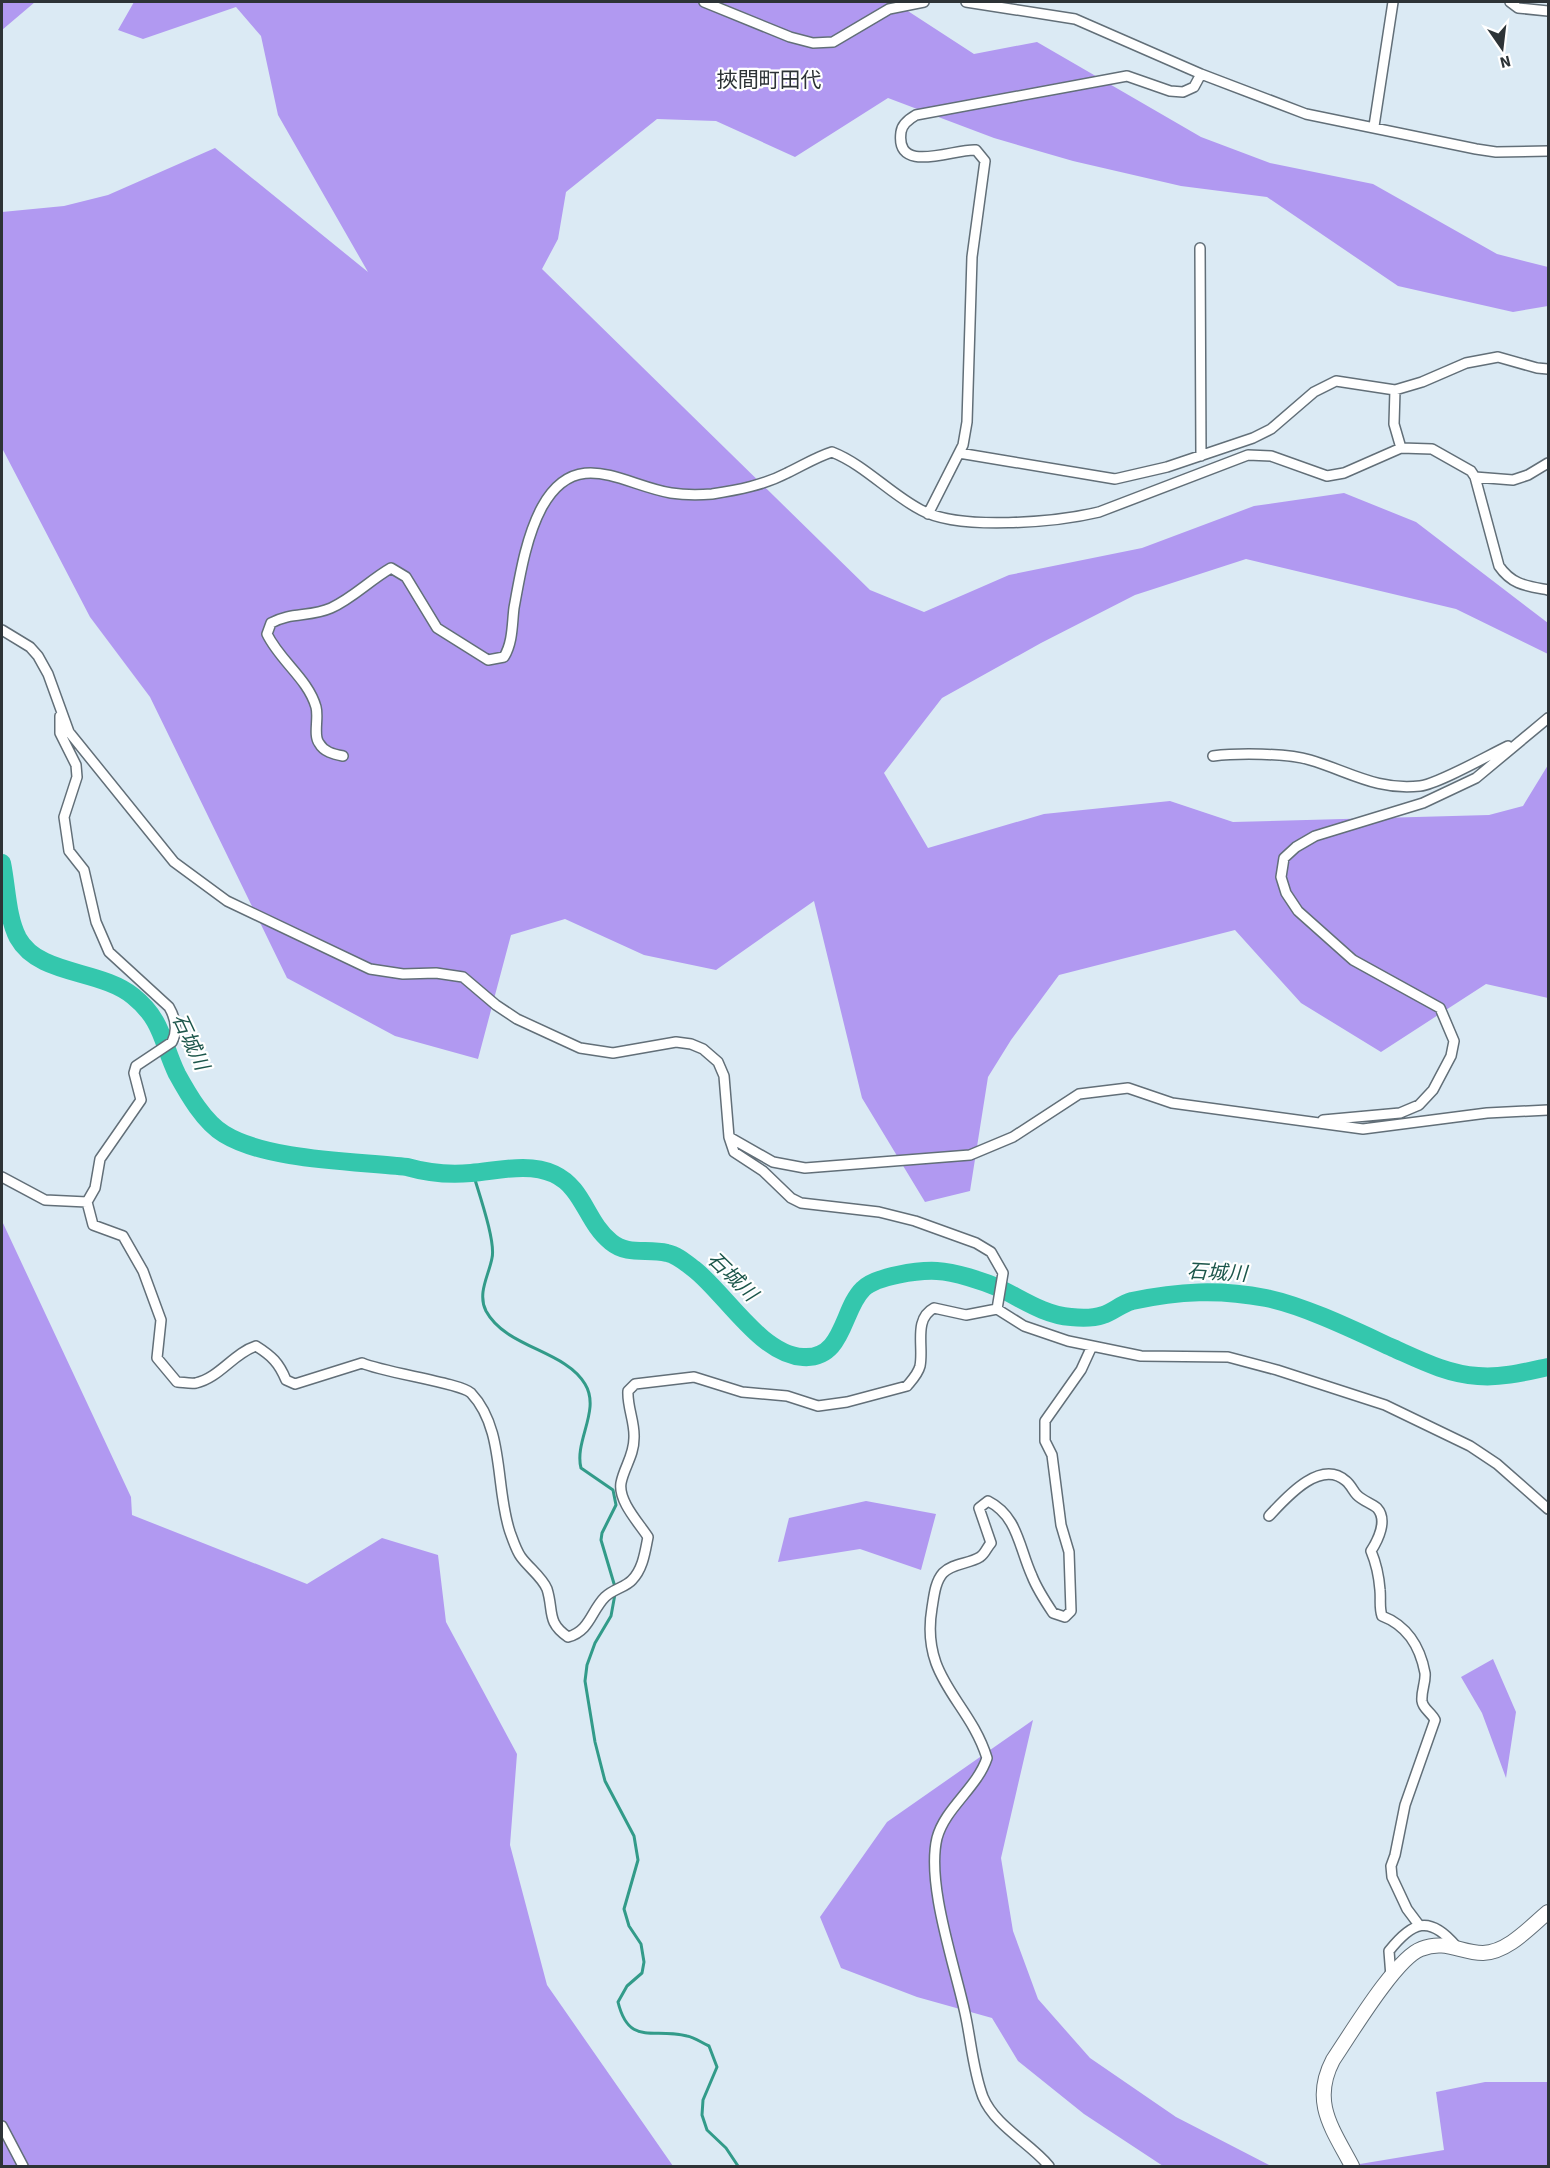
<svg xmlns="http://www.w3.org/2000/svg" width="1550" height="2168" font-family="'Source Sans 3','Noto Sans JP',sans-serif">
<rect width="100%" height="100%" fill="#dbeaf4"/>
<!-- forest -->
<path fill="#b199f1" d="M2,2h33l-33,28z
M134,2h760l80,52 63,-12 164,95 69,26 103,21 124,70 51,13v39l-35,6 -115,-26 -131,-89 -86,-11 -108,-25 -79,-23 -106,-40 -93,59 -79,-36 -59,-2 -91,73 -8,47 -16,30 328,321 54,22 85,-37 133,-27 112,-42 90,-13 72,29 132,101v31l-92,-45 -210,-50 -111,36 -94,48 -99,55 -58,75 44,75 116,-34 126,-13 63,21 256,-7 34,-9 25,-41v233l-62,-14 -105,68 -80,-49 -66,-73 -176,45 -48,65 -23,37 -18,114 -45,11 -63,-104 -48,-197 -98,69 -72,-15 -79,-36 -54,16 -33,124 -83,-23 -108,-58 -137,-281 -60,-80 -88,-169v-236l62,-6 44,-11 107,-47 153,124 -90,-157 -17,-79 -25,-29 -93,32 -25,-9z
M2,1221l129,276 1,18 175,69 75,-46 56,17 8,67 71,132 -7,91 37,140 126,181h-671z
M866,1501l70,13 -15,56 -61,-21 -82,13 11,-44z
M1493,1659l23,53 -10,66 -24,-65 -21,-36z
M1033,1720l-32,138 12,73 25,68 52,59 86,59 95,49h-108l-79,-52 -66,-53 -26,-43 -75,-21 -76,-29 -21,-51 67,-95z
M1485,2082h63v84h-200l96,-16 -8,-58z"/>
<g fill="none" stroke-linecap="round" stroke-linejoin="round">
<!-- stream -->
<path stroke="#329b89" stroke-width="3" d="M473,1173c5,18 23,68 19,85 -3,17 -15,35 -6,53 20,37 79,39 99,73 16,26 -11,57 -4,84l32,22 3,15 -14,28 -1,7 14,47
M615,1594l-4,22 -16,27 -8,22 -2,16 10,61 10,39 29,55 4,24 -14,49 5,17 12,18 3,18 -2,11 -15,13 -9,16c11,45 35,25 69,34 7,1 15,7 22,10l8,21 -14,33 -1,15 5,15 19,18 12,18"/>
<!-- river -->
<path stroke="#34c7ad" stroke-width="18" d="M2,863c5,24 5,54 16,75 21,38 82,31 115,58 30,24 29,47 44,78 11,20 27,48 47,60 44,27 131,27 183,33 21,6 42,8 64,6 26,-2 58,-11 83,1 30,14 32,48 57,68 17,14 36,6 56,11 10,2 19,10 27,16 31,24 67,86 109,88 41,3 39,-48 60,-68 13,-13 56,-19 74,-18 18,1 46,10 62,17 23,11 45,27 72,29 9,1 23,1 32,-2 10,-3 18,-11 29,-14 47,-10 87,-12 134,-3 39,8 90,33 127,50 27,12 54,26 85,28 24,2 47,-4 70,-9"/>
<defs>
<path id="street" d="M704,2l86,35 23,6 20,-1 56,-33 35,-7
M966,2l109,17 126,55 105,40 170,35 20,3 52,-1
M1510,2l8,6 30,3
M1374,126l19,-124
M1200,248l1,208
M1395,390l-1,34 7,24
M959,453l156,26 52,-12 86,-29 18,-9 43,-37 22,-11 59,9 27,-8 44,-19 32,-6 39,11 11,1
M1475,477l38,3 15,-5 20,-12
M928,514l35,-69 4,-23 5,-165 13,-96 -9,-11c-21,-2 -81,26 -75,-18 1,-8 8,-13 15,-17l211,-39 43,15 13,1 11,-5 7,-13
M2,630l28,17 8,9 10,18 21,58 105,130 53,39 143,68 33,5 33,-1 27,4 33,28 21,14 63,29 33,5 63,-11 15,2 12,5 15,13 6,14 5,61 5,15 29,19 28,27 10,5 78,9 36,9 61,22 15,9 12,21 -6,36
M343,756c-10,-2 -19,-4 -24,-13 -6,-8 0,-25 -3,-36 -8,-28 -36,-46 -49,-73l4,-11c19,-11 40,-6 60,-15 22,-10 39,-28 60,-40l15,9 31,51 51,32 16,-3c9,-15 8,-33 10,-49 6,-33 12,-71 28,-101 34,-62 81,-22 129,-14 13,2 29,2 41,1 26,-4 52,-9 75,-21 15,-7 29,-16 45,-21 33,13 58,42 89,58 38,21 136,12 178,2l149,-57 23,1 56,20 17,-3 57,-25 31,1 39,22 4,6 24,89c13,19 28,20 49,24
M1213,756c24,-3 74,-3 97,4 38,11 67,31 110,26 18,-2 69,-31 88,-40
M1323,1120l77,-7 19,-8 14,-15 18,-34 3,-15 -14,-33 -87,-48 -55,-49 -12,-18 -5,-16 3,-19 12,-11 19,-11 108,-33 53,-25 72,-60
M729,1137l44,25 32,6 165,-13 43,-18 66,-43 49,-6 44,15 191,26 124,-16 61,-3
M2,1177l43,23 42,2 8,-14 5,-29 41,-59 -7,-27 2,-7 36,-24c6,-12 4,-23 -3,-35l-60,-55 -13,-30 -12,-52 -15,-19 -5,-34 13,-40 -1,-12 -16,-32v-17
M87,1202l6,23 30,11 20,35 18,49 -4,38 20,24c5,0 13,2 19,1 23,-5 38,-30 60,-37 16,10 23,17 30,34l9,4 67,-21c23,10 99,20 109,30 34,36 24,95 39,139 3,8 6,18 11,25 8,11 21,20 26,32 7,22 -1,33 21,48 22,-6 23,-26 37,-40 8,-8 21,-10 27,-17 11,-11 13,-28 16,-43 -9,-14 -30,-36 -27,-54 3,-16 13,-27 13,-45 1,-16 -7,-31 -6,-47l7,-7 59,-7 48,15 45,4 31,10 29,-4 60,-16c5,-6 11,-12 13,-20 4,-19 -7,-47 14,-58l32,7 31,-6
M997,1309l27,17 44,15 73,15 87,1 49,13 108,35 85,41 27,18 51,45
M1269,1516c16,-17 51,-58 77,-35 5,4 7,10 11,14 6,6 14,8 20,13 11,12 1,32 -6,43 5,12 8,26 9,39 1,10 -1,17 2,26 24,9 38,30 43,57 1,9 -4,18 -3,28 1,8 9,11 13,19l-30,85 -10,50 -4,11 1,11 15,32 12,16
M1391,1977l-2,-26c23,-29 40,-37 67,-5
M2,2126l21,40
M1049,2166c-19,-23 -54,-40 -66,-69 -10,-26 -12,-57 -18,-84 -10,-47 -39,-129 -28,-175 8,-30 40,-50 50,-80 -18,-58 -67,-79 -55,-150 2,-12 3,-26 11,-35 10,-10 26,-9 37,-16 5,-3 7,-10 11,-14l-12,-35 9,-7c30,15 31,47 44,75 5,13 13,25 21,37l12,4 6,-6 -2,-59 -8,-27 -9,-70 -7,-14v-20l36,-51 11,-24"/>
<path id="secondary" d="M1352,2166c-20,-38 -41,-64 -19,-106 17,-25 63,-102 88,-111 25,-10 39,4 62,4 25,-1 47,-26 65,-41"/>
</defs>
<!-- street casing -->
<use href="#street" stroke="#626f78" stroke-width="12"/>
<!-- secondary casing -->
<use href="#secondary" stroke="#626f78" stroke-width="16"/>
<!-- street -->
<use href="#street" stroke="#fff" stroke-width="9"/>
<!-- secondary -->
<use href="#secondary" stroke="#fff" stroke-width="14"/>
</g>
<g text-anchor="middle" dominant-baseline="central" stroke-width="4.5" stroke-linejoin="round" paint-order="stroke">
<!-- water labels -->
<g font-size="20" font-style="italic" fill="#1c564b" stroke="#fff">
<text transform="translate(190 1042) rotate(65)">石城川</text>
<text transform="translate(1217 1273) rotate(3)">石城川</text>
<text transform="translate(732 1277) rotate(44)">石城川</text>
</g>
<!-- quarter labels -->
<g font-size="21" fill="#2d3336" stroke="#fff">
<text x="769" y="80">挾間町田代</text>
</g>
</g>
<!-- border -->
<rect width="1550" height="2168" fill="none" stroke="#2d3336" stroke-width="6"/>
<!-- north arrow -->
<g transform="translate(1502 48) rotate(166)" stroke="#ffffff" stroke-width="4.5" paint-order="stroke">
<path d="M0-4.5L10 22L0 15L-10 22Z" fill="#2d3336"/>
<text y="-9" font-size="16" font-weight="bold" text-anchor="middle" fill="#2d3336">N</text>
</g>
</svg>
